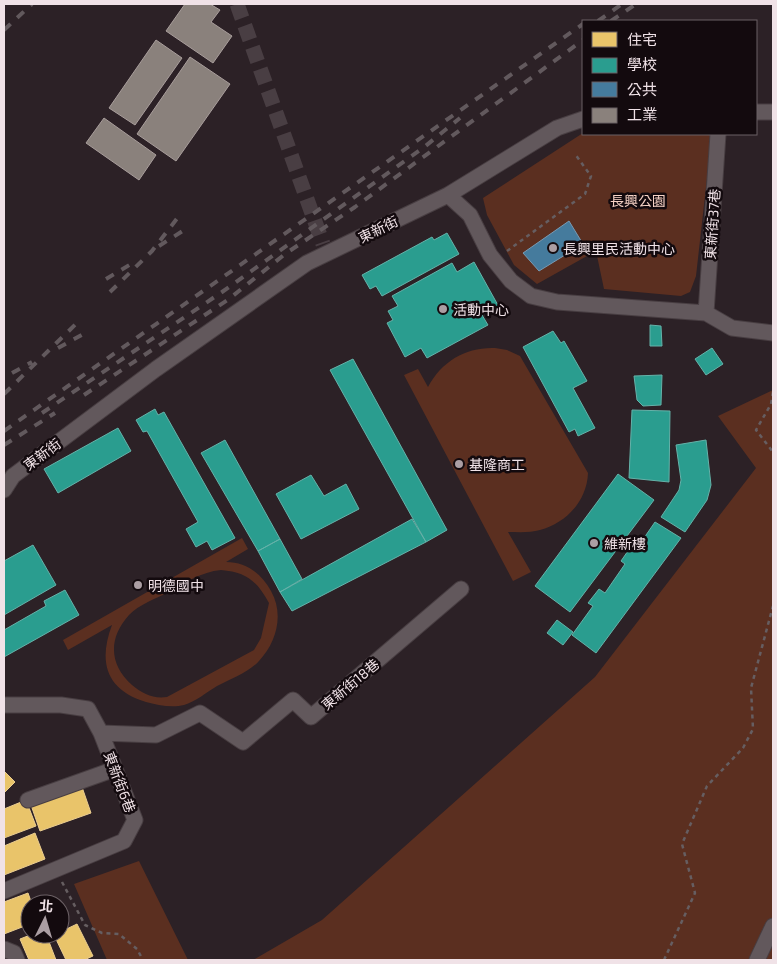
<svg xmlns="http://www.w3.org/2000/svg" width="777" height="964" font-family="'Exo 2','Noto Sans TC',sans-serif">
<rect width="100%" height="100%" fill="#2c2126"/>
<!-- green -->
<path fill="#5b2f20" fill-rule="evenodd" d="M583,133l129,1 -16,142 -6,16 -9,4 -77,-7 -8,-38 -59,33 -23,-19 -27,-50 -4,-17z
M495,348l12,2 13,6 68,117c-1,28 -22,50 -48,57 -10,3 -22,2 -32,2l23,40 -18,9 -109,-206 14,-6 10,18c14,-26 38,-40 67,-39z
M773,390v570h-520l69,-40 273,-243 161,-209 -38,-52z
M242,538l6,11 -22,13c20,0 35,11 45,29 13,23 6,51 -12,70 -10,11 -29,18 -42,25 -10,6 -22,16 -33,19 -12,3 -27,0 -38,-3 -40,-12 -48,-40 -34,-77l-44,25 -5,-10zM221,570c25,2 36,11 48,33l-8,35 -7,12 -87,47c-14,2 -24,-3 -35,-12 -23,-20 -24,-47 -3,-70 9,-10 28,-17 40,-23 17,-10 32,-20 52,-22z
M139,861l49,99h-81l-33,-76z"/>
<!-- homes -->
<path fill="#e9c46a" stroke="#ebcd90" d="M4,771l11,11 -11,11z
M82,787l9,26 -51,18 -9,-26z
M26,800l10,26 -32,12v-29z
M35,833l10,26 -41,16v-29z
M28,893l4,11h-2v20l-26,10v-32z
M77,924l16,32 -9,4h-18l-12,-25z
M33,934h13l10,26h-27l-9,-21z"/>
<!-- schools -->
<path fill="#2a9d8f" stroke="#65b2a9" d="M447,233l12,21 -77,42 -6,-10 -6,3 -8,-14 70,-38 2,3z
M474,262l25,45 -17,8 6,10 -61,33 -6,-10 -16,9 -18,-34 6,-3 -5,-9 10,-5 -6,-10 60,-33 5,9z
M650,325l11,1 1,20h-12z
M553,331l8,12 3,-2 23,40 -14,7 22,40 -17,8 -3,-7 -6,3 -46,-85z
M712,348l11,16 -17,11 -11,-16z
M353,359l94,171 -21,12 -96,-172z
M662,375l-1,30 -18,1 -6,-6 -3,-24z
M155,409l3,6 6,-3 71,126 -23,12 -5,-9 -11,6 -10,-18 12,-7 -51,-91 -4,1 -7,-12z
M632,410l38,1 -1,71 -40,-4z
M118,428l13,23 -73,42 -14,-24z
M225,440l55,99 -22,12 -57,-98z
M706,440l5,45 -4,15 -22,32 -24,-15 18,-27 2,-10 -5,-35z
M618,474l36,26 -84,112 -35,-26z
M311,475l13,21 22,-12 13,25 -58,30 -25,-45z
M412,519l14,23 -134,69 -12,-19z
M655,522l26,16 -85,115 -24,-18 21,-29 -5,-3 11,-14 6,4 20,-29 -4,-3 9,-13 5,3z
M280,539l22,40 -22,13 -22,-41z
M33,545l23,40 -52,30v-54z
M65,590l14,25 -75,42v-27l42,-24 -2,-5z
M557,620l16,12 -10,13 -16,-12z"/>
<!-- public -->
<path fill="#457b9d" stroke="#789ab3" d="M569,221l14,23 -44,27 -16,-18z"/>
<!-- industry -->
<path fill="#8a817c" stroke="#a99e9c" d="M185,4h25l10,6 -9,12 21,14 -19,27 -47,-32z
M156,40l26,18 -47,67 -26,-17z
M190,57l40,27 -54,77 -39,-27z
M104,118l52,37 -17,25 -53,-37z"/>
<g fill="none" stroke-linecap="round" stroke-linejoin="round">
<!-- minor-tunnel -->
<path stroke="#493e43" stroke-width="15" stroke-dasharray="15 8" stroke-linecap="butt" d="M237,4l86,240"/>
<defs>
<path id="minor" d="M756,112h17
M448,195l22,20 20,40 21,26 20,15 26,6 149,11 26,15 41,5
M706,313l12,-179
M4,490l9,-14 143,-107 151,-106 141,-68 109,-67 26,-9
M4,705h57l27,4 13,24 34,87 -11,21 -120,50
M101,733l55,2 44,-22 43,29 50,-42 18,17 150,-128
M28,800l87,-31
M4,949l10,4 3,7
M757,960l16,-34"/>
</defs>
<!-- minor casing -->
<use href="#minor" stroke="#483e42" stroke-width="17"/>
<!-- path -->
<path stroke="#665e61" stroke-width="2.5" stroke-dasharray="4 4" stroke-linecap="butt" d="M507,251l78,-57 6,-18 -16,-22
M773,392l-2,12 -15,26 17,22
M62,882l23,43 17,8 17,1 18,15 6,11
M664,960l31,-67 -13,-49 25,-58 36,-38 10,-19 -2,-41 22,-82"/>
<!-- minor -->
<use href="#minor" stroke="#62585c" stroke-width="15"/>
<!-- rail -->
<path stroke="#62595d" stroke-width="4" stroke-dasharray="9 9" stroke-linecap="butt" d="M598,21l24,-17
M611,21l25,-17
M4,30l28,-26
M159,246l30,-19
M106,279l30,-18
M110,292l42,-41 27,-35
M58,348l27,-15
M12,373l20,-11
M4,394l76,-74
M84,395l145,-96 56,-45 70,-47 228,-167
M42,413l180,-121 201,-144 37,-30
M4,431l579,-407
M4,445l51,-32"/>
</g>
<!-- markers -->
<g fill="#ab9ea3" stroke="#130a0e" stroke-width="2">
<circle cx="553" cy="248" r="5"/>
<circle cx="443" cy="309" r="5"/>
<circle cx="459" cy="464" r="5"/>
<circle cx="594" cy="543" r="5"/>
<circle cx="138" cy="585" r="5"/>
</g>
<g text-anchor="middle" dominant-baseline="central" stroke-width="5" stroke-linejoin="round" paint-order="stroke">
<!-- park labels -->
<g font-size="14" fill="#f6d2c5" stroke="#130a0e">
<text x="638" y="200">長興公園</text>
</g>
<!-- street labels -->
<g font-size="14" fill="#f0e2e7" stroke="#130a0e">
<text transform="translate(712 224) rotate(-86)">東新街37巷</text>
<text transform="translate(378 229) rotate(-26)">東新街</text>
<text transform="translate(42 454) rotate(-37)">東新街</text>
<text transform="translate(350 684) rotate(-40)">東新街18巷</text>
<text transform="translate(120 782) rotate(69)">東新街6巷</text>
</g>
<!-- poi labels -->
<g font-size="14" fill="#f0e2e7" stroke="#130a0e" text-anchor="start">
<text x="563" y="248">長興里民活動中心</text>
<text x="453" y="309">活動中心</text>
<text x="469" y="464">基隆商工</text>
<text x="604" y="543">維新樓</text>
<text x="148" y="585">明德國中</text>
</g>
</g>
<!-- border -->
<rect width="777" height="964" fill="none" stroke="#f0e2e7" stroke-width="10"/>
<!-- legend -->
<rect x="582" y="20" width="175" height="115" fill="#130a0e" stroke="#6b6065"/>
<rect x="592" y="32" width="25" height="15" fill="#e9c46a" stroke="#6b6065"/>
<text x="627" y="45" font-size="15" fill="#f0e2e7">住宅</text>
<rect x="592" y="58" width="25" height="15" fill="#2a9d8f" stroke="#6b6065"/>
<text x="627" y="70" font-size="15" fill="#f0e2e7">學校</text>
<rect x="592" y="82" width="25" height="15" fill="#457b9d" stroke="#6b6065"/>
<text x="627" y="95" font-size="15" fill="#f0e2e7">公共</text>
<rect x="592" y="108" width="25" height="15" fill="#8a817c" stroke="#6b6065"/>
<text x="627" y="120" font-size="15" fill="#f0e2e7">工業</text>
<!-- north arrow -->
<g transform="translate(45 919) rotate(5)"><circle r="24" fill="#130a0e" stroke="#6b6065"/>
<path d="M0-4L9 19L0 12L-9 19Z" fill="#ab9ea3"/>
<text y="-8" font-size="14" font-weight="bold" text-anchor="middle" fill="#f0e2e7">北</text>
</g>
</svg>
